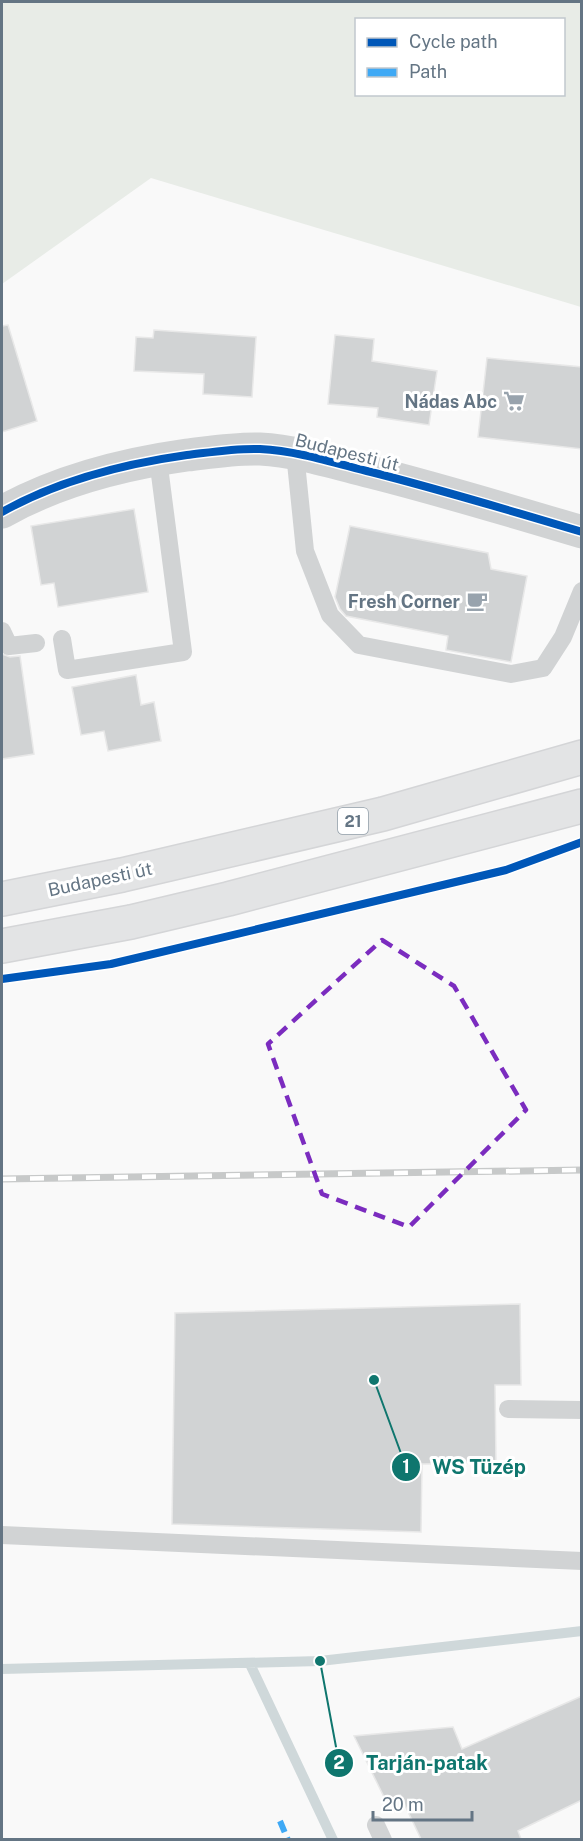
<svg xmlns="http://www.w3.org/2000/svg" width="583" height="1841" font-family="'Public Sans',sans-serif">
<rect width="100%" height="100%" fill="#f9f9f9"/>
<!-- green -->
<path fill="#e8ece7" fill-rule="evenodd" d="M2,2h579v305l-430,-129 -149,106zM356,20h208v74h-208z"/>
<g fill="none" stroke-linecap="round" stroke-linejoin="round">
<!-- stream -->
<path stroke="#cfd8da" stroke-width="10" d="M250,1664l83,176
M2,1669l318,-8 262,-30"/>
</g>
<!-- building -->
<path fill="#d1d3d4" stroke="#e8e8e8" stroke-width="1.5" d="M8,325l29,96 -35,11v-106z
M154,330l102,7 -4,60 -49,-3 1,-20 -70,-3 2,-34 17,1z
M335,335l39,4 -2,22 65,10 -8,54 -52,-8 1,-9 -50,-4z
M487,358l95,9v82l-104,-12z
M134,509l14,83 -90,15 -4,-24 -13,2 -10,-59z
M350,526l138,27 3,16 36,7 -16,86 -65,-12 2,-14 -102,-20 -6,-7 -5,-12z
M2,654l8,3 10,-1 14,98 -32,5z
M136,675l5,30 13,-3 7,39 -53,10 -4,-20 -23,4 -9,-48z
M520,1304l1,81h-26l1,78 -74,1 -1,68 -249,-8 3,-211z
M582,1696v104l-64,31 3,8h-100l-21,-44 -14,6 -32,-65 99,-9 9,22z"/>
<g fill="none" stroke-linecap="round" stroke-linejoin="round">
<defs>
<path id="primary" d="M2,899l120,-24 261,-61 199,-57
M2,946l129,-24 97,-23 354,-93"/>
</defs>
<!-- primary casing -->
<use href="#primary" stroke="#d4d5d7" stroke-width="36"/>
<!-- service -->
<path stroke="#d1d3d4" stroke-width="18" d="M295,453l10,98 25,64 29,30 152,29 32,-6 20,-31 19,-46
M2,631l7,15 27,-3
M62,639l5,31 116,-18 -25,-193
M508,1409l74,1
M2,1535l580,26
M376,1825l7,15"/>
<!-- minor -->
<path stroke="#d1d3d4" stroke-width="33" d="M2,512c57,-32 121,-48 185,-57 25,-3 49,-7 73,-6 38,2 75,14 111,23 71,18 141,39 211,60"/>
<!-- primary -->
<use href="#primary" stroke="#e3e4e5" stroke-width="33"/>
<defs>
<path id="rail" d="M2,1179l580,-9"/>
</defs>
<!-- rail casing -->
<use href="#rail" stroke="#c7c9c9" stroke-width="7"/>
<!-- rail -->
<use href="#rail" stroke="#fff" stroke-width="4.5" stroke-dasharray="14" stroke-linecap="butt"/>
<!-- quiet -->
<path stroke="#3fa9f5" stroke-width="6" stroke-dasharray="12 6" stroke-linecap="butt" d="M280,1821l8,19"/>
<defs>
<path id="cycleway" d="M2,512c57,-32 121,-48 185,-57 25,-3 49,-7 73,-6 38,2 75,14 111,23 71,18 141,39 211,60
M2,979l109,-15 395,-94 76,-28"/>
</defs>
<!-- cycleway casing -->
<use href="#cycleway" stroke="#fff" stroke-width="11"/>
<!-- cycleway -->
<use href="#cycleway" stroke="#0057b8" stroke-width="8"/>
</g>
<!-- marked area -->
<path fill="none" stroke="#7b2cbf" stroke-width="4.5" stroke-dasharray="12 8" stroke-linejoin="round" d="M382,940l72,46 72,124 -117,117 -87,-33 -54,-150z"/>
<!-- icons -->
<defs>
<symbol id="supermarket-bare" viewBox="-9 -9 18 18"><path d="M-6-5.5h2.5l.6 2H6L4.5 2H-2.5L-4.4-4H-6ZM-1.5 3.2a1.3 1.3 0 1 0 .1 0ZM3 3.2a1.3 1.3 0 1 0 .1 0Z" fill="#98a3ad" stroke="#fff" stroke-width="2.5" paint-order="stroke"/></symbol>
<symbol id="cafe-bare" viewBox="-9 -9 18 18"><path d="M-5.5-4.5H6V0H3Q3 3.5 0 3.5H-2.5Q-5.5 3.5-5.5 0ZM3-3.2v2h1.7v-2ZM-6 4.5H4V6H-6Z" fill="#98a3ad" stroke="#fff" stroke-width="2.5" paint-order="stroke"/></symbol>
</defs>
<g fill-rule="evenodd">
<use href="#supermarket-bare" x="499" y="386" width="30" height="30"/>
<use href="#cafe-bare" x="462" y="586" width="30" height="30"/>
</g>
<g text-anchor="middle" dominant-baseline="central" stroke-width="6" stroke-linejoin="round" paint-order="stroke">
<!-- shield labels -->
<rect fill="#fff" stroke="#929ea9" stroke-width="1.5" x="338" y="808" width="30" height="26" rx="4.5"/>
<g font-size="16" font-weight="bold" fill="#647584">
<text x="353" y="821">21</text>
</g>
<!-- poi labels -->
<g font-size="18" font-weight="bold" fill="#647584" stroke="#fff" text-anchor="end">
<text x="497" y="401">Nádas Abc</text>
<text x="460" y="601">Fresh Corner</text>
</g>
<!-- street labels -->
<g font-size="18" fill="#647584" stroke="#fff">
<text transform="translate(347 452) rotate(14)">Budapesti út</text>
<text transform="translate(100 879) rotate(-12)">Budapesti út</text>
</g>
</g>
<!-- callouts -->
<path fill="none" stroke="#0f766e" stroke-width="2" d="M374 1380L406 1467M320 1661L339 1763"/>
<g fill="#0f766e" stroke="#fff" stroke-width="2">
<circle cx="374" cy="1380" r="6"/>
<circle cx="320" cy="1661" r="6"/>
<circle cx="406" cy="1467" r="15"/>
<circle cx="339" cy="1763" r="15"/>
</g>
<g font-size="18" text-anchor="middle" font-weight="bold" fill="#fff">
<text x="406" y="1473">1</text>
<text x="339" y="1769">2</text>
</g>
<g font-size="20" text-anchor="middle" font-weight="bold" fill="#0f766e" stroke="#fff" stroke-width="6" stroke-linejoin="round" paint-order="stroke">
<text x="479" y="1474">WS Tüzép</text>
<text x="427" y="1770">Tarján-patak</text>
</g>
<!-- border -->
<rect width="583" height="1841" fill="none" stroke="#647584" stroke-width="6"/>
<!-- legend -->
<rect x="355" y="18" width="210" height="78" fill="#ffffff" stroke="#c1c8ce" stroke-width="1.5"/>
<rect x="367" y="38" width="30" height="9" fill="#0057b8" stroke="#c1c8ce" stroke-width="1.5"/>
<text x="409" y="48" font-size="18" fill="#647584">Cycle path</text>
<rect x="367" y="68" width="30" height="9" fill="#3fa9f5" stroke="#c1c8ce" stroke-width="1.5"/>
<text x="409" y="78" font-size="18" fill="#647584">Path</text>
<!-- scale -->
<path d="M373 1811v9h99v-9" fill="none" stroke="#647584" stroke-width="3"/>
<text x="382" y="1811" font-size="18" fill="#647584" stroke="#ffffff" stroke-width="4.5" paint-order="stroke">20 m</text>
</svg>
